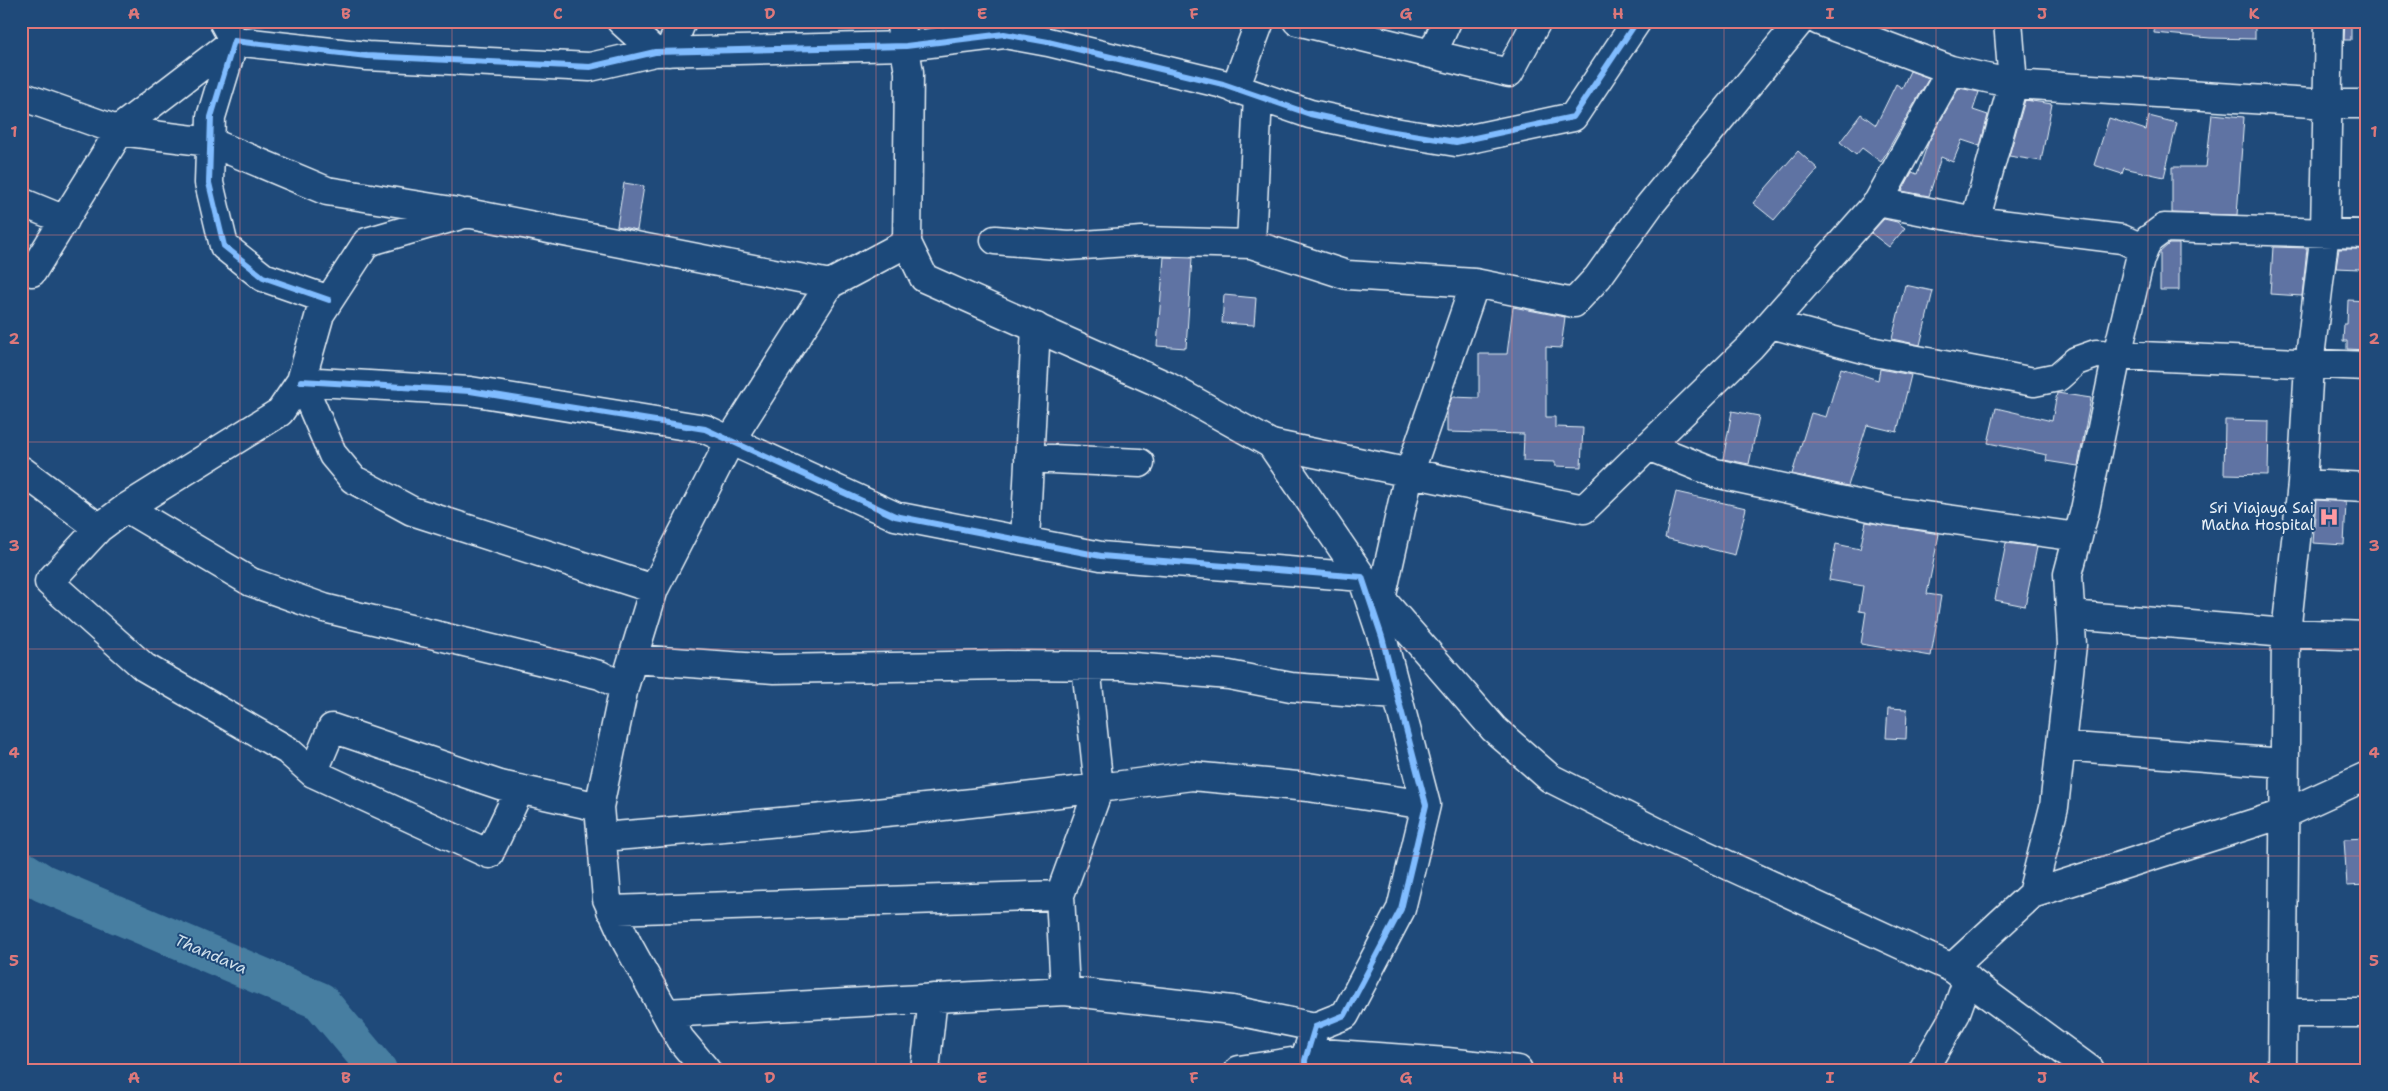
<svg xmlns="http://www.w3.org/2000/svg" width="2388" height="1091" font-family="'Shantell Sans',sans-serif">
<rect width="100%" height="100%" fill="#1f4a7a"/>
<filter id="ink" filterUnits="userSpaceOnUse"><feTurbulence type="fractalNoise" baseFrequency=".02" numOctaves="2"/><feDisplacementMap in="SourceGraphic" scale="10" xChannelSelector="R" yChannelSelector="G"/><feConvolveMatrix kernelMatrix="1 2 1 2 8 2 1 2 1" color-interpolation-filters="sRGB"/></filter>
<g filter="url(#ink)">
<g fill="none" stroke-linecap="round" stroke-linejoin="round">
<!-- river -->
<path stroke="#467ea1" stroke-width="38" d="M21,869l22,14 277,118 58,69"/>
</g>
<!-- building -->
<path fill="#5e73a3" stroke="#e8f1f8" d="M2155,21h100v18l-45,-1 -56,-5z
M2345,21h6v19h-7z
M1910,71l19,7 -48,84 -19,-14 -6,7 -16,-13 21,-28 15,11 20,-41 6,4z
M1959,88l20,4 -6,18 15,5 -8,31 -18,-6 -9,22 -12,-5 -12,39 -27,-5 10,-19 5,2 12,-33z
M2025,100l27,4 -11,57 -32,-5z
M2212,114l32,3 -7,98 -65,-2v-46h34z
M2149,116l28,7 -13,54 -40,-9 -2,6 -28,-9 15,-47 37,12z
M1798,151l20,18 -44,51 -21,-17z
M624,183l20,3 -7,44 -20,-4z
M1884,219l13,3 8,6 -16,19 -18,-14z
M2169,244h10v46h-19v-38z
M2273,247l34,1 -5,48 -32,-2z
M2339,249h22l-1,20 -24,-1z
M1164,257l28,1 -6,90 -29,-2z
M1905,285l28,6 -13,54 -28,-6z
M1224,295l32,3 -2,27 -32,-2z
M2348,300l19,1v49l-20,-1v-8h-4l1,-17h3z
M1513,307l52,10 -4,31 -15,-1v70h9v10l28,1 -2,39 -26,-1v-4l-32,-1 1,-27 -77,-2v-22l5,-13 27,1v-44h28z
M1841,368l37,12 2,-11 31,6 -14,57 -30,-7 -19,61 -56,-12 19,-61 15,4z
M2057,393l34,5 -13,68 -32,-5 1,-6 -59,-12 8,-35 56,13z
M1732,411l27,5 -10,48 -26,-5z
M2225,420l44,1 -1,54 -44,-1z
M1676,492l70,16 -11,47 -70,-17z
M2316,500l30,2 -2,43 -31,-2z
M1866,522l73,12 -12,60 14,2 -10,60 -70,-12 5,-32 -7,-1 4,-25 -34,-6 7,-36 24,5z
M2006,543l31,4 -12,59 -30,-6z
M1888,708l19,1 -1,30 -20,-1z
M2367,838v47l-20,1 -3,-47z"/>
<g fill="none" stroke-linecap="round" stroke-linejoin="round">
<defs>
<path id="minor" d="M621,21l34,31
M1297,21l212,52 28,-52
M1819,21l132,49 62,14 315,20h39
M669,52l13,-31
M1432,54l15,-33
M1235,89l25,-68
M21,96l99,35 90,11 117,49 131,21
M1258,96l-7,148 96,31 128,8
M21,202l44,18
M1878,202l73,-132
M1975,221l38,-137 -5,-63
M995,240l74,6 73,-5 109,3
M21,270l11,2 91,-146 111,-85 -11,-20
M329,300l-66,-23 -39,-31 -15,-63 2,-66 23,-76 133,15 223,11 65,-15 251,-6 98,-12 44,8 175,42 87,30 78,17 68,11 117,-25 64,-96
M1771,324l104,28 159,30 24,-5 18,-16 20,-7 271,12
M301,381l169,10 235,38 190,87 206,40 261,21 20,60 44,168 -25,104 -56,106 -30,12 -10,33v10
M301,381l32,74 20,24 59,32 242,78
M1271,444l313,65 166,-162 128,-145 97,19 147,18 22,10
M1648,446l67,27 174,38 189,26
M1029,458l111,5
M21,470l78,58 27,-20 154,-96 21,-31 19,-67 47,-72 100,-29 363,71
M2302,484l65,3
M126,508l125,74 73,26 276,67 24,12
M99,528l-50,54 95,85 143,83 26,23
M1025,541l11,-214
M1381,599l28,-125 66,-191 99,20 24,-26 51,-71 151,-185
M2071,615l215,18 81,3
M633,659l141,10 233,-4 114,1 108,9 62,12 105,8
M2061,746l223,17
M520,789l-31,65 -176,-81 19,-45 168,57 99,22
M602,837c166,-13 332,-28 497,-49l-13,-122
M2032,894l22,-87 18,-162 -4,-71 17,-64 32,-155 23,-96 8,-19 16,-12 203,6
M611,910l449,-15
M1952,968l80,-74 254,-81 81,-37
M1065,991l-5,-96 39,-107 93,-12 116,11 118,18
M666,1013l399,-22 167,19 83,17
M2284,1013h83
M1307,1052l140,10 71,8
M706,1070l-26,-31 -53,-96 -20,-44 -8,-92 25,-120 30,-98 76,-148 100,-157 77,-41
M925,1070l8,-72
M1239,1070l66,-10
M1923,1070l32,-55 13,-36
M2282,1070l4,-437 16,-149 7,-119 16,-133 4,-211"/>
<path id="major" d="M900,21l9,51 -2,171 17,35 243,108 104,58 91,133 132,152 56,49 121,61 281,129 138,102"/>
</defs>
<!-- minor casing -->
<use href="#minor" stroke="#e8f1f8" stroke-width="31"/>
<!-- major casing -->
<use href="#major" stroke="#e8f1f8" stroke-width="31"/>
<!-- minor -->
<use href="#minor" stroke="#1f4a7a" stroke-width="28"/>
<!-- major -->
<use href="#major" stroke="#1f4a7a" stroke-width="28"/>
<defs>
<path id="cycleway" d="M329,300l-66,-23 -39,-31 -15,-63 2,-66 23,-76 133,15 223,11 65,-15 251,-6 98,-12 44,8 175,42 87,30 78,17 68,11 117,-25 64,-96
M301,381l169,10 235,38 190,87 206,40 261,21 20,60 44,168 -25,104 -56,106 -30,12 -10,33v10"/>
</defs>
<!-- cycleway casing -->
<use href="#cycleway" stroke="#1f4a7a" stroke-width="9"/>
<!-- cycleway -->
<use href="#cycleway" stroke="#80bcff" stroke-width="6"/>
</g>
</g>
<!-- grid -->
<path fill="none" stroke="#dd787b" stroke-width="1" stroke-opacity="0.55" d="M240,21v1049M452,21v1049M664,21v1049M876,21v1049M1088,21v1049M1300,21v1049M1512,21v1049M1724,21v1049M1936,21v1049M2148,21v1049M21,235h2346M21,442h2346M21,649h2346M21,856h2346"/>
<!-- icons -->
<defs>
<symbol id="hospital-bare" viewBox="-9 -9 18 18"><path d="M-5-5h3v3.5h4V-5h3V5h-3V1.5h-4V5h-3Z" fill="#ff9aa2" stroke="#1f4a7a" stroke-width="2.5" paint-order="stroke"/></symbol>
</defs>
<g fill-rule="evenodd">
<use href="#hospital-bare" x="2315" y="503" width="28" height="28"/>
</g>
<g text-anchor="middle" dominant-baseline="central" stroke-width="4" stroke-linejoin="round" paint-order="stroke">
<!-- poi labels -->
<g font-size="15" fill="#e8f1f8" stroke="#1f4a7a" text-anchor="end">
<text x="2314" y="508">Sri Viajaya Sai<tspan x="2314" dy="17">Matha Hospital</tspan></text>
</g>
<!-- water labels -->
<g font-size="16" font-style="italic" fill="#d0e0eb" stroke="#1f4a7a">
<text transform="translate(211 954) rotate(23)">Thandava</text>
</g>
</g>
<!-- margin -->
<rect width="2388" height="1091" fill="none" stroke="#1f4a7a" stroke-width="55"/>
<rect x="28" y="28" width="2332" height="1036" fill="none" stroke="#dd787b" stroke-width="2"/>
<g font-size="16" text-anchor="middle" font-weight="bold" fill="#dd787b">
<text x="134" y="19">A</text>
<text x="346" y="19">B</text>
<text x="558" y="19">C</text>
<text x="770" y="19">D</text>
<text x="982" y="19">E</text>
<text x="1194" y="19">F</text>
<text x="1406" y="19">G</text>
<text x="1618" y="19">H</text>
<text x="1830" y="19">I</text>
<text x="2042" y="19">J</text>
<text x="2254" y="19">K</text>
<text x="14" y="137">1</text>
<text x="2374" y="137">1</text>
<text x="14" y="344">2</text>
<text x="2374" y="344">2</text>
<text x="14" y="551">3</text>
<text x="2374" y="551">3</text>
<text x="14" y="758">4</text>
<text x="2374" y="758">4</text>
<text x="14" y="966">5</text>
<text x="2374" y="966">5</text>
<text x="134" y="1083">A</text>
<text x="346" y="1083">B</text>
<text x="558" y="1083">C</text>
<text x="770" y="1083">D</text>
<text x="982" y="1083">E</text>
<text x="1194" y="1083">F</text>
<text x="1406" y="1083">G</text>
<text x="1618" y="1083">H</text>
<text x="1830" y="1083">I</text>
<text x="2042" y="1083">J</text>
<text x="2254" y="1083">K</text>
</g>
</svg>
